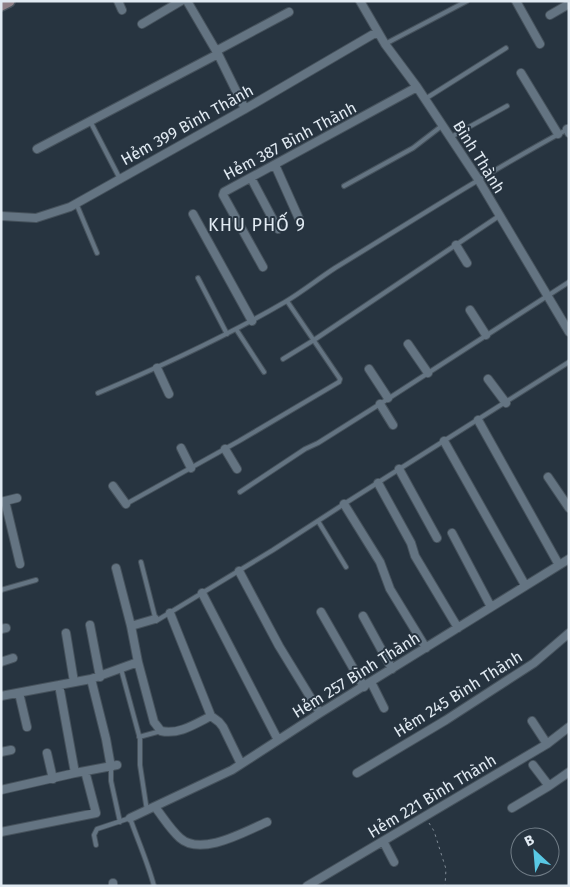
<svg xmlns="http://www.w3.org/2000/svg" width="570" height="887" font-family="'Fira Sans',sans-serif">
<rect width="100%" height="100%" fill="#273440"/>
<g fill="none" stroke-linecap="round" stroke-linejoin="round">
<defs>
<path id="lane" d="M385,44l82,-43
M425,99l81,-51
M90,121l30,58
M451,137l56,-31
M344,186l69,-38 30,-23
M76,203l21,50
M198,278l29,56
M236,329l28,43
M283,359l31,-19 185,-124
M98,393c64,-27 127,-56 187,-91 17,-10 33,-23 50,-34 77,-47 153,-96 233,-139
M240,492l65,-43 13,-6 62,-39 189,-122
M126,504l113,-63 100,-59 1,-3 -53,-78
M318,521l28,46
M141,562l15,59 117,-71 71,-46 225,-142
M1,590l35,-10
M121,669l19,70v26l7,46
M139,737l22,-6
M111,768v13l9,41
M96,845l-2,-10 3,-6 33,-11c8,23 18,45 24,68"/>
<path id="street" d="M118,1l4,9
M187,1l31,53 27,55
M360,1l25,43 32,43 61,92 91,153
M516,1l24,43
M550,15l19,-11
M142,24l39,-23
M216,51l73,-39
M521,73l37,61
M567,129l2,4
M37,149l181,-95
M275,165l25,56
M251,178l27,51
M193,214l59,107
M1,216l35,2 34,-11 175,-98 132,-77
M456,245l11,18
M263,267l-40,-72 1,-3 193,-105
M470,310l16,25
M408,344l20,29
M157,368l12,26
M369,369l19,29
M488,379l18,24
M380,404l13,21
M478,420l81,145
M444,441l81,144
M181,448l10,20
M225,449l12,20
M399,469l38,69
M548,477l21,31
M378,483l33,60 4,13 43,72
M113,486l13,18
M5,501l15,63
M1,502l16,-4
M344,504l36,58 10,27 36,59
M452,533l39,74
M116,568l15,58
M239,571l40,75 41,67
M202,593l76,147
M321,612l43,75
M170,613l41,103 8,6 4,5 18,37
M363,616l29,53
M90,625l10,52
M1,629l5,-1
M66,633l8,49
M1,662l12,-4
M138,662l16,60 7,9c18,4 34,-7 50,-15
M91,679l15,60 5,28
M371,682l13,26
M59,685l16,88
M19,693l8,34
M1,696l90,-17 47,-17 -7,-36 24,-7
M532,721l15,23
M1,752l10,-2
M47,753l6,26
M533,765l16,21 20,-14
M357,773l89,-53 88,-57 35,-30
M1,790l74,-17 42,-8
M155,807c8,10 15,22 25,31 21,19 66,-7 87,-16
M512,808l37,-22
M130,818l102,-48 88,-57 249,-154
M1,832l95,-19 -11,-42
M383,841l11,21
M113,883v3
M307,886l240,-142 22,-17"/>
<path id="secondary" d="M1,5l8,-4"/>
</defs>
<!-- lane casing -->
<use href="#lane" stroke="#46525c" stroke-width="6"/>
<!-- street casing -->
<use href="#street" stroke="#46525c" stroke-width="10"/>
<!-- secondary casing -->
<use href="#secondary" stroke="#46525c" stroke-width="14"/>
<!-- path -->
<path stroke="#818c97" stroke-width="1" stroke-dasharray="2.5 4" stroke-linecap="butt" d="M429,823l5,8 12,38 -1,17"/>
<!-- lane -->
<use href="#lane" stroke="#647482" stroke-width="4"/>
<!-- street -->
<use href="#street" stroke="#647482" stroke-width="8"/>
<!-- secondary -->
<use href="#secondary" stroke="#8e7f86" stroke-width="11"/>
</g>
<g text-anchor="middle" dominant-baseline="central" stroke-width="4" stroke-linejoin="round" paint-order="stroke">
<!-- street labels -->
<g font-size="16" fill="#e1eaf2" stroke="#273440">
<text transform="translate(187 125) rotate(-29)">Hẻm 399 Bình Thành</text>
<text transform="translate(290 141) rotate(-28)">Hẻm 387 Bình Thành</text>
<text transform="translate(479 157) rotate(58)">Bình Thành</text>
<text transform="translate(356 675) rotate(-32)">Hẻm 257 Bình Thành</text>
<text transform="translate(458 694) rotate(-32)">Hẻm 245 Bình Thành</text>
<text transform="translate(432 796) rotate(-31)">Hẻm 221 Bình Thành</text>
</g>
<!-- neighbourhood labels -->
<g font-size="18" letter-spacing="1" fill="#e1eaf2" stroke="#273440">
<text x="257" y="225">KHU PHỐ 9</text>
</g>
</g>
<!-- border -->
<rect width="570" height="887" fill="none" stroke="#e1eaf2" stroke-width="5"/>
<!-- north arrow -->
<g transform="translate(535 852) rotate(334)"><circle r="24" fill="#273440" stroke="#717d87"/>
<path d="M0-4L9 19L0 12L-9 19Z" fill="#59c8e4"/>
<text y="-8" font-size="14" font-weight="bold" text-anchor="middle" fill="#e1eaf2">B</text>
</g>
</svg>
